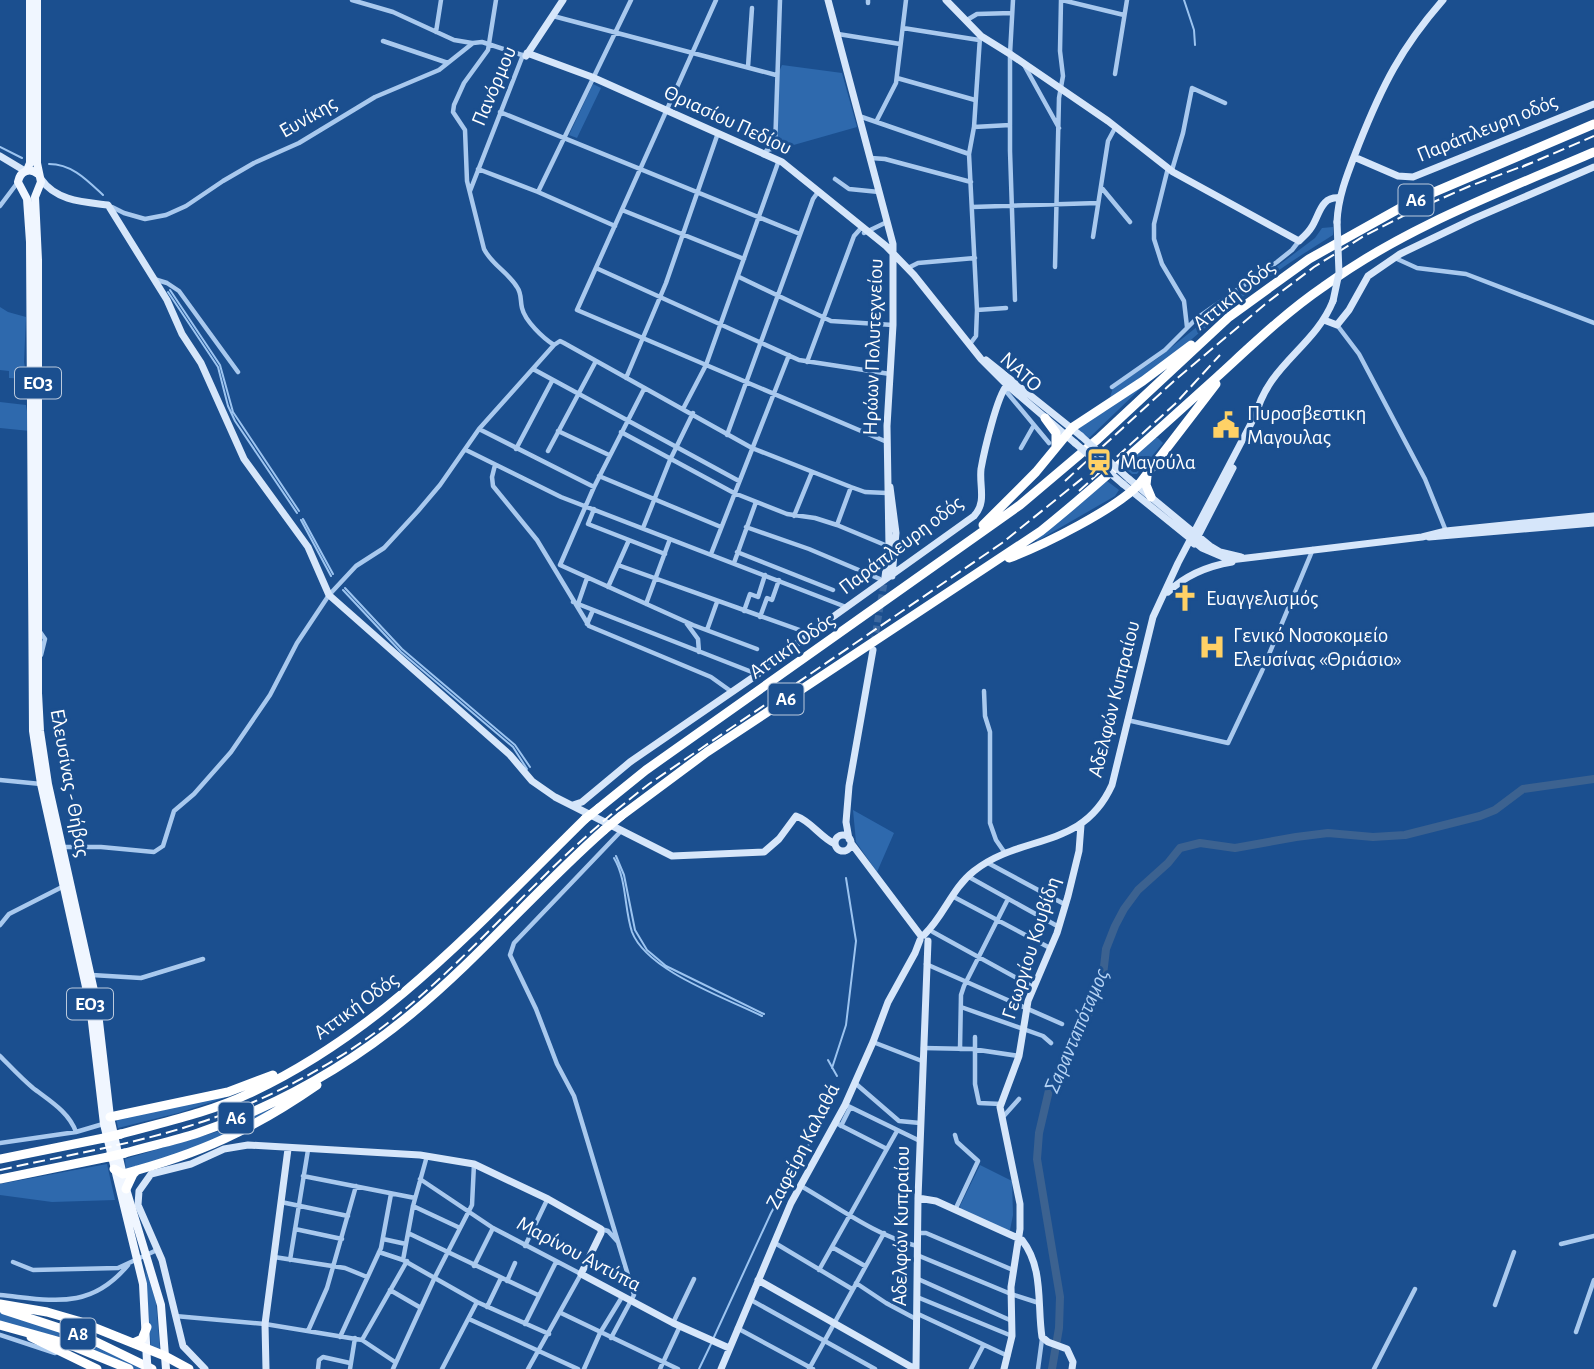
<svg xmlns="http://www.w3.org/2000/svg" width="1594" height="1369" font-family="'Alegreya Sans',sans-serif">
<rect width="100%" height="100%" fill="#1b4f8f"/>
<!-- green -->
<path fill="#2e69ad" d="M782,65l60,8 15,54 -81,23 2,-76z
M593,84l8,4 -24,50 -8,-3z
M1333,227v8c-34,21 -67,43 -98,68 -40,32 -79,71 -125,94l3,-9 45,-30 40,-32 2,1 31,-26 84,-63 7,-10z
M0,307l8,5 18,5 -2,45 3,17 -18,-1v-7l-9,-1z
M1144,385l-56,54 -10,-10 21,-16 7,-2z
M0,402l26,3 4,26 -30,-3z
M1154,438h4l5,5 -26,31h-5l-9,-7z
M1107,481l12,9 -4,6 -78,45 -1,-2z
M853,810l41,23 -17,39 -21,-30z
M223,1095l1,3 -46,15 -60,15 -2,-10z
M282,1104l-72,39 -84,27 -1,-11 91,-27z
M107,1164l8,36 -63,2 -52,-7v-11z
M980,1165l32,16 1,34 -3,15 -6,1 -43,-20 -1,-5z
M145,1267l11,35 4,48 -9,-3z
M0,1312l84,27 57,27v3h-6l-75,-32 -60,-15z"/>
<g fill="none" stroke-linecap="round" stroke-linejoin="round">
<!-- stream -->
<path stroke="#9cc4f0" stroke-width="2" d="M1184,0l10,30 1,15
M0,147l22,11
M49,164c23,0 38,16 54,31
M170,290l50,75 13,47 66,99
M168,292l50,75 10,39 7,15 62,92
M303,519l30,55
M301,520l30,56
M345,588l57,61 113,96 15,22
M343,590l58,62 112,95 14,22
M616,856l8,19 11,55 12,20 19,16 98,48
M614,858c13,22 10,50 18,74 15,39 94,66 130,84
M828,1060l9,16
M832,1068l14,-43 10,-84 -10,-63
M714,1337l57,-124 42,-76
M699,1369l12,-25"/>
<!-- river -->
<path stroke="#3c6290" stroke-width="8" d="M1052,1369l7,-41 1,-31 -23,-138 2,-26 11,-47 45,-84 7,-18 4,-35 9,-23 9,-17 14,-19 30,-27 12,-15 20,-5 35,5 61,-11 32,-4 45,4 32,-2 75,-19 15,-6 28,-21 71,-10"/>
<!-- secondary-tunnel -->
<path stroke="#3d69a0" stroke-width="7" stroke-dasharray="7 3.5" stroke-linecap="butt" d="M874,643l11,-66"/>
<!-- street -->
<path stroke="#a9c9ee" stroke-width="4.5" d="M352,0l41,12 61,28 18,3
M496,0l-8,50 -24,33 -10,22 -1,7 12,18 2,51 17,68c8,16 24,23 33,38 5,7 3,13 5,21 3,13 21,30 32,37
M716,0l-139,310 310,132
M1013,0l-3,54v97l5,149
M1062,0l62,15
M868,3v-3
M553,16l223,59
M967,20l10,-6 35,-1
M903,28l76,12
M436,32l5,-32
M838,34l62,10
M383,41l65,22
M1023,63l36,65
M748,67l4,-59
M1115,74l12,-74
M897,78l78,22
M500,112l300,122
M859,116l110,38
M876,122l20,-39 10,-83
M974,127l36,-2
M763,155l4,-5 8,-2 5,-148
M871,158l14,1 86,23
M1168,168l-14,56v15l8,25 22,37 3,26
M478,169l60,23 77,34
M1172,170l11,-37 9,-45 33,15
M835,179l14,10 30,3
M1101,187l29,35
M470,191l53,-136
M538,192l93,-192
M0,206l18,-24
M112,207l12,6 21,6 21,-4 20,-9 37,-25 31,-18 45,-20 76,-46 64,-27 34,-27 9,-1 43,14
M972,207l126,-4
M622,210l122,49
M864,233l23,-11
M1093,237l15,-96 7,-13
M1395,258l22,10 49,6 128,49
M1055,267l4,-169 4,-22 -3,-25 1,-51
M596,268l203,92 91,14
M908,268l10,-5 57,-5
M739,277l92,44 62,4
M154,279l13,4 12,8 59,81
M977,310l29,-2
M1337,325l22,29 66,125 21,52
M970,344l6,-8 1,-26 -8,-156 5,-27 6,-90
M554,345l6,-4 4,2 188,105 99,39 14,5 22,1
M807,362l47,-126 8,-9
M533,369l206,112
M626,378l40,-95 52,-150
M1112,387l53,-37 32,-32 80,-56 15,-12 7,-9
M1005,390l44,53
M683,409l23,-44 73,-205
M479,429l115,58
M558,431l51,24
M621,432l113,61 53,21 28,4 22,7 48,20
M727,435l86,-236 5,-7
M1021,448l13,-23
M516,449l36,-68
M466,450l95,47 285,110
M548,451l48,-90
M495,465l-3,12 1,9 44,54 52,86 122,51 21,15
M599,476l122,51
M594,509l-6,15 77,30
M794,516l18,-44
M837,525l14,-38
M746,527l63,22 71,30
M643,528l27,-68 23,-47
M737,552l96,38
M711,554l78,-199
M734,563l22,-61
M560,565l133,60 64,24
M560,565l34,-78 50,-98
M618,565l190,68
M608,587l21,-47
M573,602l184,72
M578,604l9,-26
M646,604l24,-65
M744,611l6,-17 8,3 7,-22
M760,617l7,-19 5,2 7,-20
M587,624l6,-14
M687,624l11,15 1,13
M38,629l7,10 -4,16
M707,630l10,-28
M984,691l1,25 5,16v91l6,17 9,13
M1127,720l101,23 34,-72 51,-122
M0,780l41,4
M61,847h40l53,5 9,-6 11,-35 20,-17 37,-42 39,-57 27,-52 32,-48 27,-29 28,-18 34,-37 22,-26 39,-56 75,-84
M988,863l78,42
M969,877l90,50
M952,896l98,52
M0,925l9,-11 55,-28
M933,932l100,55
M926,964l136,60
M92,975l49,3 62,-19
M961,1007l82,29 8,7
M975,1037v47l4,19 22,1
M873,1042l49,19
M923,1048l49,1 47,7
M960,1049l1,-54 3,-9 44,-87
M0,1056c11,11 21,22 33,32 17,13 36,24 43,44
M855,1083l44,38 21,2
M846,1105l74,36
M1002,1118l17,-19
M836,1123l51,26
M841,1126l9,-18
M955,1135l2,7 21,19 -23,49
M0,1143l76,-11 27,-8
M303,1176l112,22
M420,1179l73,49 88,46 -53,95
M801,1186c35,20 77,51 116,60
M281,1202l67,14
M413,1206l47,22
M295,1229l47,10
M601,1229l7,2 10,11 16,53 -23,43
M408,1233l130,62
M918,1233h8l87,37
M383,1239l23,5
M618,1242l-44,-146 -17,-32 -21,-55 -26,-54 4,-12 108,-113
M775,1243l77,46
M1561,1244l33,-8
M525,1246l22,-46
M832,1247l33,19
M379,1252l24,8 74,42 72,32
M917,1255l94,39 28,9
M274,1257l71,11 22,9
M290,1260l18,-110
M403,1260l10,-54 14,-50
M13,1262l20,8 85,-2 39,-18
M474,1266l19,-38
M819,1270l78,-139
M918,1279l94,42
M507,1281l8,-18
M856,1283l30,20 30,16
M390,1290l31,18
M0,1295c52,5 90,16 128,-30
M917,1297l95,39
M751,1300l124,69
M1495,1305l19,-53
M487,1307l14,-29
M561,1313l117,56
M918,1314l90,42
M175,1316l90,8 97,16 33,22
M469,1319l109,50
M673,1323l21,-44
M525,1324l31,-62
M737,1328l76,41
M308,1331l19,-43 29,-102
M1576,1332l18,-52
M0,1335l55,18
M340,1337l41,-89 10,-54
M362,1340l45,-79
M318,1369l1,-9 4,-3 27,6
M350,1369l5,-31
M393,1369l42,-92 37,-72 2,-41
M442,1369l35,-67
M584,1369l16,-36 22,-36
M660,1369l20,-43
M809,1369l75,-136
M971,1369l12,-23
M1038,1369l4,-30
M1374,1369l41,-80"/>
<!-- secondary -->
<path stroke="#d6e6fa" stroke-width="7" d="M828,0l65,244v81l-6,101 2,121 -4,30
M946,0l35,36 29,18 98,67 65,51 126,69c4,-4 9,-8 12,-13 9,-13 9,-32 29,-30
M527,53l65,24 190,85 104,84 28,29 67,84 26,26 68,58
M526,56l37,-56
M0,156l25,15
M1354,157l44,19 15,1 181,-73
M41,179c15,22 43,23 67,26l59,95 15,34 19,29 43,96 64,88 21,48 181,160 22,26 23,16 117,59 92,-4 15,-13 17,-23c15,5 24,21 39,28
M1337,222c1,-27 12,-52 22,-78 23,-58 42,-96 84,-144
M1324,320l13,5 12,-15 19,-34 32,-22 73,-35 121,-52
M986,360l95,76
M1255,418c12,-53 59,-70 78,-117
M1129,479l81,67 10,6 21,5
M1123,484l79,64 28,12 192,-23 24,-6 148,-15
M890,487l6,46 -4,43
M1429,537l165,-14
M1194,544l39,-76
M1168,592c18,-17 40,-26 64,-30
M573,805l9,-3 48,-40 128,-88 51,-40 165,-118c13,-14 5,-30 7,-47 3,-17 16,-73 26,-84
M835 843a8 8 0 1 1 16 0a8 8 0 1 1-16 0Z
M849,839l-3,-17 3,-36 24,-136
M851,843l70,93
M924,935c20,-19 28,-47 50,-64 48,-38 108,-20 138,-86l41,-168 25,-54 78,-149
M918,1198l18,3 86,39c22,28 15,65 20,97l6,5 19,7 6,13 -1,7
M758,1280l157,89
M205,1369l-22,-23 -21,-86 -24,-55 1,-14 12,-17 40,-10 33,-15 24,-4 172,10 54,9 74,35 53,30v4l-20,41 92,49 56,25
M266,1369l-1,-45 23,-175
M721,1369l70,-166 54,-98 28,-63 15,-40 27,-49 5,-13
M916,1369l2,-171 10,-257
M1004,1369l8,-33 -1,-49 9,-58v-25l-20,-97 19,-51 9,-55 29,-68 11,-37 11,-45 2,-26"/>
<!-- primary -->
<path stroke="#f0f6ff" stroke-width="8" d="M37,0v163l4,19 -6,15 3,63v433l2,38 8,53 49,220 13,113 16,72 35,116 5,64
M27,170l3,-7v-163
M38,174c-8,-7 -18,-3 -20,8l9,17 3,43 3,489 8,53 49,221 14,119 39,160 4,78"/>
<!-- highway -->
<path stroke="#fff" stroke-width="9" d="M1045,418l11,15v14
M1147,476l-1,9 5,12
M983,525l53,-53 37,-45 70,-46 48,-36
M1009,558c33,-12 109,-50 131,-75l76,-99
M599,808l47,-38 374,-265 78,-66 131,-122 80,-58 102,-57 183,-78
M621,816l86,-64 334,-221c61,-49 118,-102 176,-154 34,-31 68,-64 106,-90 82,-60 178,-95 271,-135
M110,1117l118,-25 45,-17
M121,1134c43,-12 87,-21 127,-40 135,-62 233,-173 337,-275
M125,1153c24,-7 49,-12 73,-20 77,-26 150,-67 213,-119 68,-56 126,-125 193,-184
M0,1159l104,-21
M114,1169l9,5c76,-20 129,-44 194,-89
M0,1179l108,-22
M126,1189l7,-15 4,-4
M0,1304l47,8 31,9 87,35 24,13
M4,1310l80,26 68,33
M0,1325l68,19 61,25
M31,1337l66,32
M133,1343l9,-4 5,-12"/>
<!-- rail -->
<path stroke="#fff" stroke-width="2" stroke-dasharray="12 5" stroke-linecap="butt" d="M1522,167l72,-31
M1065,481l110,-101 94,-79 45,-34 50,-31 49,-25 57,-25 61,-23
M1079,491l96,-87 45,-49
M0,1170c62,-14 125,-24 186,-43 62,-19 122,-48 176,-85 65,-45 119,-104 176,-160 35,-35 72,-68 111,-98l353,-241 82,-66"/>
<!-- secondary-bridge -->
<path stroke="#d6e6fa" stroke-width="7" d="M1333,301l6,-28 -2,-51
M1081,436l48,43
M1075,443l48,41"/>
<!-- primary-bridge -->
<path stroke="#f0f6ff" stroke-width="8" d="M147,1362l1,7"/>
<!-- highway-bridge -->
<path stroke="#fff" stroke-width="9" d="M585,819l14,-11
M604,830l17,-14
M104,1138l17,-4
M108,1157l17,-4"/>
</g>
<!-- icons -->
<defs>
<symbol id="civic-bare" viewBox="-9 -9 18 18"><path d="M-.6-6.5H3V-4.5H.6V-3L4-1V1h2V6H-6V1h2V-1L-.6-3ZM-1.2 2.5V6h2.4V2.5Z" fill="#ffd166" stroke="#1b4f8f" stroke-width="2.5" paint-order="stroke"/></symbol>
<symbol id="station-bare" viewBox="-9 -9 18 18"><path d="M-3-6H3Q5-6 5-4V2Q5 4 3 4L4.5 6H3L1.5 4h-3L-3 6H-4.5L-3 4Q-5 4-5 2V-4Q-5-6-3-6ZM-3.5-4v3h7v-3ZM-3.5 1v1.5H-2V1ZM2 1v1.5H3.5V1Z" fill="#ffd166" stroke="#1b4f8f" stroke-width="2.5" paint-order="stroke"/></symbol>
<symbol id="church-bare" viewBox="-9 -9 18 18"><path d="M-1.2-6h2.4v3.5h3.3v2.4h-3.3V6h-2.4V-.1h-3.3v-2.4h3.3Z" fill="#ffd166" stroke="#1b4f8f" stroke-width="2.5" paint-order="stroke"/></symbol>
<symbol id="hospital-bare" viewBox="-9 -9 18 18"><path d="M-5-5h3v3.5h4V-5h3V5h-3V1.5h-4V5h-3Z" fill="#ffd166" stroke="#1b4f8f" stroke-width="2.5" paint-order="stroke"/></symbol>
</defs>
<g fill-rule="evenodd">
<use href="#civic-bare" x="1207" y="406" width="38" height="38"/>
<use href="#station-bare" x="1080" y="443" width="38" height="38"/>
<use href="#church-bare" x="1166" y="579" width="38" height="38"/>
<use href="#hospital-bare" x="1193" y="628" width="38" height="38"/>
</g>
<g text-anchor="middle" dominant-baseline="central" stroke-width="6" stroke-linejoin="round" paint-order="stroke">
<!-- shield labels -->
<g fill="#1b4f8f" stroke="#bbcadd" stroke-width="2">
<rect x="1398.5" y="184.5" width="35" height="31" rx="5"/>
<rect x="15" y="367.5" width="46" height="31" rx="5"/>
<rect x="768.5" y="683.5" width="35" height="31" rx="5"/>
<rect x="67" y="988.5" width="46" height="31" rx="5"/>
<rect x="218.5" y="1102.5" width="35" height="31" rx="5"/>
<rect x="60.5" y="1318.5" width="35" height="31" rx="5"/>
</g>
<g font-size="19" font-weight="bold" fill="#fff">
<text x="1416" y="200">Α6</text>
<text x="38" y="383">ΕΟ3</text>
<text x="786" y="699">Α6</text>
<text x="90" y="1004">ΕΟ3</text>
<text x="236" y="1118">Α6</text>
<text x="78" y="1334">Α8</text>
</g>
<!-- street labels -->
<g font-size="21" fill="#fff" stroke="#1b4f8f">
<text transform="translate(494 86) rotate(-67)">Πανόρμου</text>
<text transform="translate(308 117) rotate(-30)">Ευνίκης</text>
<text transform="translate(728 120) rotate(25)">Θριασίου Πεδίου</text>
<text transform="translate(1487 128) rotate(-22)">Παράπλευρη οδός</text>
<text transform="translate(1234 295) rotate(-39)">Αττική Οδός</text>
<text transform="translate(873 347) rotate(-88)">Ηρώων Πολυτεχνείου</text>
<text transform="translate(1021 372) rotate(42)">ΝΑΤΟ</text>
<text transform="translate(901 545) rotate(-37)">Παράπλευρη οδός</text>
<text transform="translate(792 646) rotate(-35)">Αττική Οδός</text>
<text transform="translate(1114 699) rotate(-76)">Αδελφών Κυπραίου</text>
<text transform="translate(70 783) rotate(80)">Ελευσίνας - Θήβας</text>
<text transform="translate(1031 948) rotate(-72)">Γεωργίου Κουβίδη</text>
<text transform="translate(356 1006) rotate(-36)">Αττική Οδός</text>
<text transform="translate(803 1146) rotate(-63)">Ζαφείρη Καλαθά</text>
<text transform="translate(901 1226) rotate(-89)">Αδελφών Κυπραίου</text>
<text transform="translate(579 1254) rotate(28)">Μαρίνου Αντύπα</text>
</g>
<!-- poi labels -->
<g font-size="21" fill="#fff" stroke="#1b4f8f" text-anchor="start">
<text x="1247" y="413">Πυροσβεστικη<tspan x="1247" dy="24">Μαγουλας</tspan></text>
<text x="1120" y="462">Μαγούλα</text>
<text x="1206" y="598">Ευαγγελισμός</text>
<text x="1233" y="635">Γενικό Νοσοκομείο<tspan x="1233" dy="24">Ελευσίνας «Θριάσιο»</tspan></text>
</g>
<!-- water labels -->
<g font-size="23" font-style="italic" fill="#b5d3f5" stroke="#1b4f8f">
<text transform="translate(1077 1031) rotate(-67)">Σαρανταπόταμος</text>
</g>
</g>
</svg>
